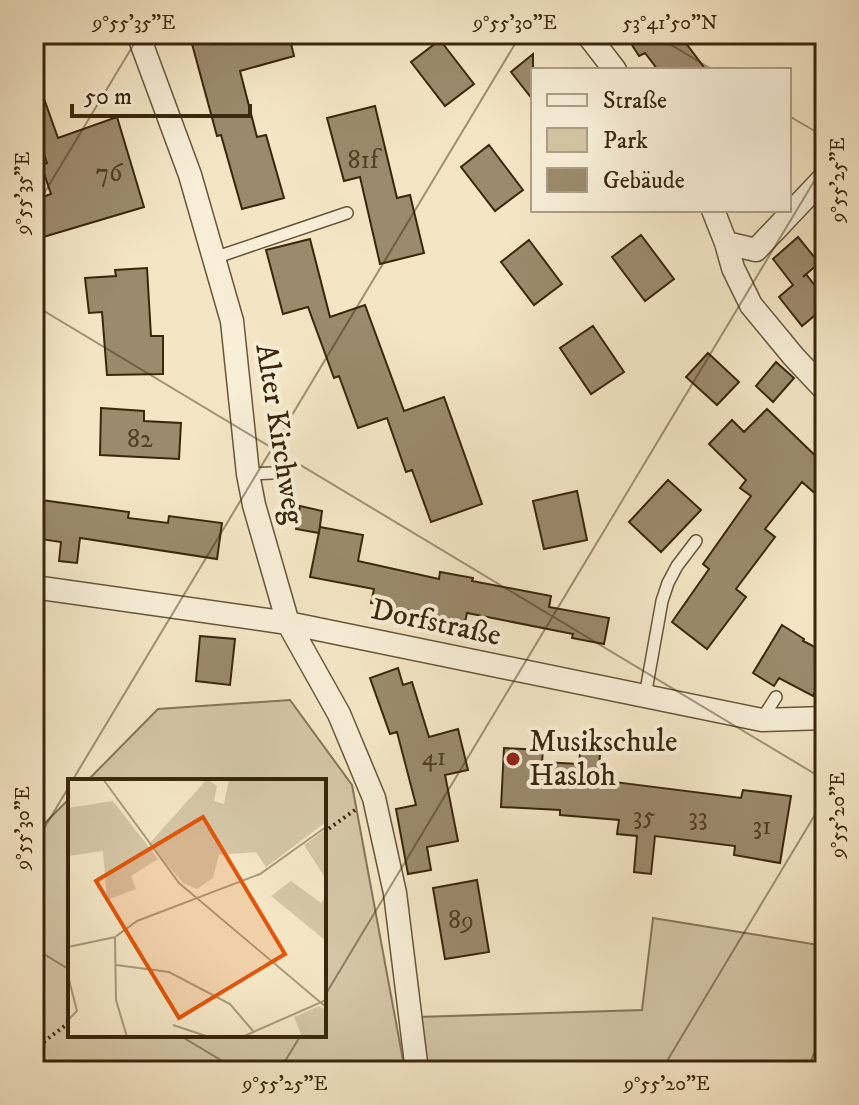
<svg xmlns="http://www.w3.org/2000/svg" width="859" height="1105" font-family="'IM FELL DW Pica',serif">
<rect width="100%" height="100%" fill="#f4e6c5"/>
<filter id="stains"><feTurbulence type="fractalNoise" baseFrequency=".0025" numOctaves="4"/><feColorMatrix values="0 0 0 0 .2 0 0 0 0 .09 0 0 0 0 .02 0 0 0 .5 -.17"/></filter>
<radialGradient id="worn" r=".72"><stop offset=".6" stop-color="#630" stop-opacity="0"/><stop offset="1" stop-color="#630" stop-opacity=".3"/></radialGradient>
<!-- green -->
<path fill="#d4c6a6" stroke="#877659" stroke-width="2" d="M290,700l62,85 53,286h-371v-253l11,5 25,-25v237h254v-254h-237l71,-72z
M653,918l172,28v85l-19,40h-380l-8,-54 224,-7z"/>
<!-- building -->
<path fill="#9b8a6c" stroke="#3a270c" stroke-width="2" d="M224,34h33l2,10 30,-9 5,21 -54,15 17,66 9,-2 18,63 -42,11 -21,-74 -4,1 -25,-92z
M625,34h54l27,36h-48l-13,-17 -6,3z
M440,40l34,44 -29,22 -34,-44z
M533,54v46l-22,-28z
M34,79h3l21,59 59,-21 27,90 -104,31 -6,-18v-20l17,-6 -10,-29 6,-2 -13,-37z
M375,106l22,92 13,-3 14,58 -44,11 -20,-87 -16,4 -17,-63z
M489,145l34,45 -28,21 -34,-44z
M641,235l33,44 -29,22 -33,-44z
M798,237l21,26 -16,14 3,-3 19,25v8l-23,19 -23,-29 14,-12 -20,-26z
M310,239l20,78 35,-12 39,106 40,-14 38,107 -51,18 -19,-52 -6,2 -19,-54 -29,10 -19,-52 -5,2 -26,-71 -25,7 -17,-64z
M529,240l33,44 -28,21 -33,-43z
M147,268l4,68h12v38l-56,1 -5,-63 -13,1 -4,-35 31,-2 -1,-6z
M593,326l31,46 -33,22 -31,-46z
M708,353l31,29 -22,23 -31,-28z
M776,362l18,16 -21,24 -17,-16z
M101,408l43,3v10l37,2 -2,36 -79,-4z
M767,409l58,56v37l-23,-20 -37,47 10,8 -39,52 10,8 -39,52 -35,-27 37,-53 -6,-5 48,-68 -11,-8 6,-8 -37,-36 23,-24 12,12z
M668,480l33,30 -40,42 -32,-30z
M577,491l10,49 -43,9 -11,-48z
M34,499l95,13 -1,6 40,5 1,-7 53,7 -5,36 -137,-21 -3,25 -18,-2 2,-19 -27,-4z
M300,506l22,5 -3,22 -23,-4z
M320,527l43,8 -5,26 81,18 1,-7 33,6 -1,3 79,15 -2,11 60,11 -5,26 -32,-6 1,-4 -106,-21 -2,9 -94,-19 3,-14 -64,-12z
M782,625l22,14 -1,2 22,11v22l-12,22 -34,-18 -5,8 -21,-13z
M200,636l35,3 -5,46 -34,-4z
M398,668l5,17 9,-3 17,55 29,-8 10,41 -23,5 13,66 -31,6 4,23 -23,4 -12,-65 20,-4 -19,-73 -7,2 -20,-56z
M504,748l39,2 -1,12 37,2 1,-11 20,1 -2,26 143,18 2,-8 48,6 -11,67 -46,-8 1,-9 -80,-10 -4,38 -17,-2 3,-36 -20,-2 2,-14 -59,-5v-5l-59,-3z
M477,880l12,72 -44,7 -12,-71z"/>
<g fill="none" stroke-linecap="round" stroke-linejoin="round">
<defs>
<path id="service" d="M214,258l133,-45
M248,474l25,-1
M645,696l17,-95 6,-18 9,-17 19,-25
M762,719l14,-22"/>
<path id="minor" d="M138,34l52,141 42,146 16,153 6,31 34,118 51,91 35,84 21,95 22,178
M587,34l28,36
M713,210l13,33 7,25 18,37 43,52 31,33
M726,243l30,7 69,-73
M34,587l254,36 474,97 63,-2"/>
</defs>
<!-- service casing -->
<use href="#service" stroke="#68573a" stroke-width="14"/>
<!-- minor casing -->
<use href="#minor" stroke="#68573a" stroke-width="25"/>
<!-- path -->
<path stroke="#3a270c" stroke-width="4" stroke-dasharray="2 4" stroke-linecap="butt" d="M324,832l31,-22
M34,1049l36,-27"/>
<!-- service -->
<use href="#service" stroke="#f8efd9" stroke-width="11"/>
<!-- minor -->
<use href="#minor" stroke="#f8efd9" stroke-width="22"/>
</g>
<!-- ticks -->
<path fill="none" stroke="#3a270c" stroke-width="2" stroke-opacity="0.45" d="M653,34l60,36M789,116l36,21M34,210l106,-176M34,305l791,475M72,781l449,-747M34,845l36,-60M34,948l36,22M324,997l501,-834M179,1035l60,36M279,1071l22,-36M661,1071l164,-273"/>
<!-- markers -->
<circle fill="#8f2418" stroke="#f8efd9" stroke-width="3" cx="513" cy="759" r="8"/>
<g text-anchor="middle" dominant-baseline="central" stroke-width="8" stroke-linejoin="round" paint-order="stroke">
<!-- number labels -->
<g font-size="26" fill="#524024">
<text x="363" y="160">81f</text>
<text x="109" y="173">76</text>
<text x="140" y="439">82</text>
<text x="434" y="757">41</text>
<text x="644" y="816">35</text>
<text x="698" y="817">33</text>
<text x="762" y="826">31</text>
<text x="461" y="920">89</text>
</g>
<!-- street labels -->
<g font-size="30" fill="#3a270c" stroke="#f8efd9">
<text transform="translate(279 434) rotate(81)">Alter Kirchweg</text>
<text transform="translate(436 623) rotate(12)">Dorfstraße</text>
</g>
<!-- poi labels -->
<g font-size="30" fill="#3a270c" stroke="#f8efd9" text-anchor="start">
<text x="529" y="742">Musikschule<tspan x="529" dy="34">Hasloh</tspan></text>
</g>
</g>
<!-- overview -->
<g transform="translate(68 779)">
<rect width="258" height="258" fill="#f4e6c5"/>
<path d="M139,0l10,7 -3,15 10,3 5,-25h97v43l-60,45 -10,-15 -37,3 -6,23 -16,11 -14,-6 -34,-39zM45,22l45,58 -27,17 5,13 -29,11 -4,-49 -35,5v-48zM258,50v50l-22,-34zM223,102l30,22 5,-6v44l-55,-45zM251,227l7,4v27h-30l5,-3 -7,-17z" fill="#d4c6a6"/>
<path fill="none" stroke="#aa9a7b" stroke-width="2" d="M35,0l76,104 147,124M47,158l1,63 11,37M0,168l47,-10 22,-16 123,-47 66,-47M48,186l53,7 61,32 23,27M0,197l9,35 -9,9M105,246l36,12M174,258l84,-37"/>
<path fill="#df560c" fill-opacity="0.15" stroke="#df560c" stroke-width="4" d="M135,38l82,137 -106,64 -83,-137z"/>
<rect width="258" height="258" fill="none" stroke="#3a270c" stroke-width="4"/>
</g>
<!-- margin -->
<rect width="859" height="1105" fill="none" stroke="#f4e6c5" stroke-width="88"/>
<!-- legend -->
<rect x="531" y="68" width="260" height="144" fill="#f8efd9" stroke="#ac9f87" stroke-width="2"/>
<rect x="547" y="94" width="40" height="12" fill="#f8efd9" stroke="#ac9f87" stroke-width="2"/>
<text x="603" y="108" font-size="24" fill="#3a270c">Straße</text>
<rect x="547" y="128" width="40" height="24" fill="#d4c6a6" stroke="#ac9f87" stroke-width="2"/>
<text x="603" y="148" font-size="24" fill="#3a270c">Park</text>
<rect x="547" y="168" width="40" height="24" fill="#9b8a6c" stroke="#ac9f87" stroke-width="2"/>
<text x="603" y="188" font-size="24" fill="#3a270c">Gebäude</text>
<!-- scale -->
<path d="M72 104v12h178v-12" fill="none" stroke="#3a270c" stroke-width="4"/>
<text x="84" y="104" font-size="24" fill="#3a270c" stroke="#f8efd9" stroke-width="6" paint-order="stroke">50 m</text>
<rect x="44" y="44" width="771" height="1017" fill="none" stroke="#3a270c" stroke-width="3"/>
<g font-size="20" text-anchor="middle" fill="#3a270c">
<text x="134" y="29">9°55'35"E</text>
<text x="515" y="29">9°55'30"E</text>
<text x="670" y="29">53°41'50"N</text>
<text transform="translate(837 180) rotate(-90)" y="7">9°55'25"E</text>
<text transform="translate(22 193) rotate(-90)" y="7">9°55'35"E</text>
<text transform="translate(837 815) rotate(-90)" y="7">9°55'20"E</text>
<text transform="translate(22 828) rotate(-90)" y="7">9°55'30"E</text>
<text x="285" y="1090">9°55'25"E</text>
<text x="667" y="1090">9°55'20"E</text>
</g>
<rect width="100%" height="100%" filter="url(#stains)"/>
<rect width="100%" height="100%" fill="url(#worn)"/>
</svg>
